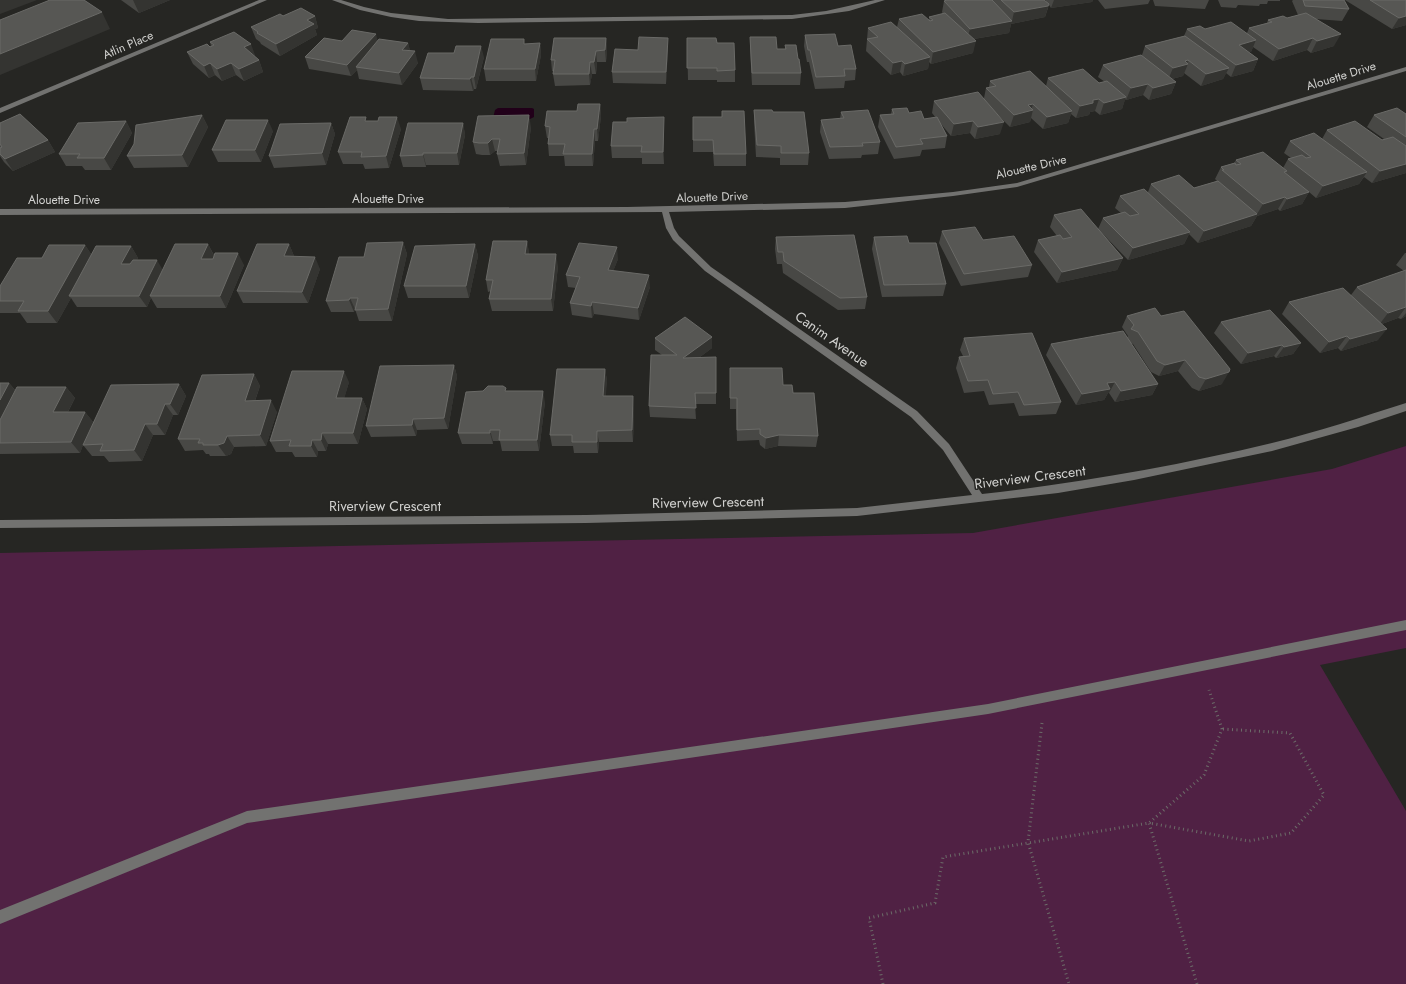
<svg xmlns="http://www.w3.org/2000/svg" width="1406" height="984" font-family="Jost,sans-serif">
<rect width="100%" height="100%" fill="#262623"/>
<!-- green -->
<path fill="#502144" d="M1406,446v202l-86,17 86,146v173h-1406v-431l973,-20 359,-64z"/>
<!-- water -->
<path fill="#210019" d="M498,108h34l2,1v8l-4,2 -34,1 -3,-2 2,-8z"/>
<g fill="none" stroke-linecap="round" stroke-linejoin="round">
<!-- path -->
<path stroke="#6c6c69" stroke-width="3" stroke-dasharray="1 3.5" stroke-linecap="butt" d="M1042,723l-14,119 41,142
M883,984l-14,-66 66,-15 8,-46 206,-34 55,-48 18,-46 -13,-39
M1197,984l-48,-161 100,18 42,-8 33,-38 -34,-62 -68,-4"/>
<!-- minor -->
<path fill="#727270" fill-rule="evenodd" d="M259,0h8l-267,113v-5z
M332,0h9l23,7 27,6 57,6 344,-4 34,-4 49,-11h10l-36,11 -57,8 -314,4 -59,-2 -28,-4 -31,-7z
M1406,67v4l-389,116 -64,9 -108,12 -176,4 5,16 5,8 32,31 206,144 32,33 33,50c97,-11 194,-28 290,-51 45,-11 90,-26 134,-40v8l-48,16 -86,24 -138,29 -76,13 -201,23 -271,7 -586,5v-8l586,-5 271,-7 115,-13 -29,-45 -32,-33 -206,-146 -32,-31 -7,-12 -4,-16 -662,3v-6l627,-2 218,-5 108,-10 64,-9z
M1406,620v10l-418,84 -741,109 -247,101v-14l247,-99 741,-107z"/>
</g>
<!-- wall -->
<path fill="#484845" d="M121,0h49l-31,13z
M947,0h146l-1,2 -41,6 -2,-3 -4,12 -34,7 -2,9 -35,6 -1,14 -42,11 -2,-2 -1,7 -25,7 -3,-4 -9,3 -25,-24 2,-23 29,-1 2,-8 30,1v-3l14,-3 -1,-2 2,-11z
M1098,0h52l-2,4 -43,5z
M1153,0h56l-4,9 -50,-3z
M1218,0h62v1h-12l-1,3h-7l-1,2 -21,-1 -2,3 -15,-1z
M1293,0h51l5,9 -7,12 -26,-2 18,27 -23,7 -4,-3 -34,11 -20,-14 -2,5h-2l9,7 -5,12 -22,6 -5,-4 -3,6 -22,7 -17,-13 -1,3 -11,3 4,3 -5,12 -22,6 -6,-5 -17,5 -1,-1 -3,10 -22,6 -5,-4 -5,1 -1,3 -13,3 -5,-4 -3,9 -25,6 -12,-11 -1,4 -20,5 -15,-15 5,22 -25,5 -5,-6 -19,3 -10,-12 6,12 -2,12 -23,2 -2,6 -26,3 -16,-32 2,-12 11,-1 1,-5 17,4 15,6 12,-1 -4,-5 2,-12 50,-3 2,-10 3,-1 1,-6 56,5 2,-8 51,5 6,-1 -7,-5 5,-12 39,-10 3,-9 39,-10 3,-7h18l42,4 2,-5 18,-5 1,-3 19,-2 11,-3 -6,-14z
M1345,0h61v25l-14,4z
M283,16h32l3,12 -3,1 2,6 -37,21 -19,-12 -1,-2 -4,-3 -5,-12z
M805,35l33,11 18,23 -1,11 -10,1 -1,7 -29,1 -6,-27h-2l-3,-16z
M750,37l27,12h8v-4l13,14 3,14 -1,12h-48l-2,-36z
M606,38l1,12 -1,12h-9l-1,12h-4l-2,11 -35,1 -2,-12 1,-3h-2l-1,-11z
M687,38l30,5 18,27v12h-18v-2h-29z
M342,41h35l31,2 2,8 8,12 -16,22 -43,-6 -2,-9 -6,6 -42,-7 -4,-12z
M210,42l45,13 -1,1 5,4 4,12 -19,9 -8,-6 -14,6 -7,-6 -6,3 -16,-14 -6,-12 24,-6z
M540,43l1,12 -5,26h-50l-2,-12z
M668,49l-2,35 -53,-1 -1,-11 26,-22z
M484,57l-8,32h-2l-1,2 -50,-1 -3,-12z
M600,104l1,12 -3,25h-3l-2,25h-28l-1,-10h-15l-1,-12 1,-6h-2l-2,-12 32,-15z
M754,110l19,2 36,41 -1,12h-28v-7l-24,-1 -2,-35z
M841,112l39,30 -2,12 -16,1 -1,3 -32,1 -9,-27 1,-12 19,-1z
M1406,114v59l-34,10 -8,-6 -5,7 -43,14 -7,-6 -7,12 -22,7 -2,-2 -21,7 -6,10 -53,17 -9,-9 -5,10 -56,16 -28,-29 23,27 -6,12 -60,13 -23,-31 4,-12 19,-4 -7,-9 4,-12 44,14 5,-11 18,-5 -6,-5 5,-12 28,-4 3,-8 43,4 23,-7 -2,-2 6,-12 13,-4 2,-3 47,8 5,-9 3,-1 -7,-5 6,-12 32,-2 5,-9 55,10 2,-1 -17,-12 7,-12z
M202,115l6,12 -20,40 -54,1 -7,-12z
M693,117h29l24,37v12h-32l-1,-14h-20z
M126,121l6,12 -21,37h-26l-3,-4h-16l-7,-12z
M368,121l33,8 -12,39 -24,1 -2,-5h-20l-5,-12z
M0,123l48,17 7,12 -42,19 -9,-9 -4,-6z
M331,123l4,11 -9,31 -52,3 -5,-12z
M463,123l2,12 -6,30h-33v2h-23l-3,-11z
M531,127l-5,38 -26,1 -3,-12 1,-3h-3l-5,4h-8l-6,-1 -3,-12z
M664,129v35h-22v-6h-30l-1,-12z
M273,131l-12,31h-43l-6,-12z
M942,231l90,34 -4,12 -67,9 -22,-43z
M776,237l91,60 -2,12 -27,1 -55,-37 -1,-9h-5l-2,-15z
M874,237l35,6 37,41 -3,12 -61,1 -10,-48z
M527,241l2,13 29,12 -5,45h-61l-3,-12 2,-8 -3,1 -2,-12z
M403,242l4,12 -15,67h-33l-4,-12 -1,3h-23l-5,-11z
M208,244l6,11 30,10 -18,43h-69l-6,-10 -4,9h-70l-6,-9 -14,25h-30l-7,-10h-20v-27l42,-28 43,-13 6,9 40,-8 7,12 -1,2 26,10z
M289,244l5,12 26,13 -12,34h-65l-6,-12z
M475,244l3,12 -9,42h-61l-4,-12z
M1405,253h1v63l-5,3 -3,-1 -16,6 -4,16 -37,11 -3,-3 -18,5 -38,-39 7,-12 62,-7 6,-8 47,-16 -8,-6z
M618,259l-5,12 37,16 -11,33 -45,-6 -2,4 -20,-3 -2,-12 6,-15 -8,-1 -2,-12z
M1127,316h34l61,68 -23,7 -7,-3 -14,-17 -19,5 -8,-4 -18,-28 -3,-1 28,41 -6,11 -37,7 -6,-9h-1l-4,7 -28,5 -30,-50 5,-11 76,-6 1,-2 -6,-9z
M1221,322l80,21 -8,11 -17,4 -2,-2 -33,8 -27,-31z
M712,337v11l-12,9h16v47h-21l1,15 -46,-2 -1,-11 13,-51 -7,-5v-12z
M964,338l97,64 -5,12 -37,2 -5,-13 -25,2 -5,-14 -20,2 -8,-25 3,-11 4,-1 -3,-6z
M454,365l3,11 -9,53 -31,1 -1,6 -45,1 -5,-11z
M730,368l53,17 10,8 25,43 -2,11 -38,-1 -13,3 -5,-4 -1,-5 -22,1 -1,-32h-6z
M605,369l2,12 -2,15 29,12 -1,34h-34l-1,11h-24l-1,-7h-21l-2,-11z
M254,374l6,12 -5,15 22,11 -11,34 -32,1 -3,7 -5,2h-16l-1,-2h-3l-3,-4 -18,1 -7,-12z
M349,382l-5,16h18l5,11 -9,35h-30l-2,7h-8l-1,6h-22l-3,-5h-16l-6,-11z
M0,383h9l7,8 50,-4 9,11 -7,14h17l8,10 86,-38 7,12 -8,19h-5l-8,20h-12l-11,26 -33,1 -5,-6h-12l-9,-11 -3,8 -80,1z
M506,391l39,11 -6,49h-37l-2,-10h-7v3h-31l-4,-11z"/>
<!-- shaded-wall -->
<path fill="#343431" d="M0,0h37l-37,14z
M133,0h37l-31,13z
M1042,0h4l-2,6 5,-2 -4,13 -34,7 -2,9 -42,7 3,-11 42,-8 2,-9z
M1054,0h39l-1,2 -41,6z
M102,12l8,17 -110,46v-21z
M315,16l3,12 -3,1 2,6 -37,21 -4,-12 31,-24z
M1406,16v9l-14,4 7,-11z
M376,34l3,12 -23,21 1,3 -6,6 -4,-11z
M1341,34l-7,12 -23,7 6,-12z
M606,38l1,12 -1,12 -1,-12z
M668,38v11l-2,35v-12z
M1313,38l-6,12 -34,11 6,-12z
M1256,40l-5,12 -18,4 6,-11z
M976,41l-3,12 -42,11 2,-12z
M408,43l3,11 -9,-4z
M540,43l1,12 -5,26 -1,-12z
M251,44l4,11 -7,3 -4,-11z
M481,46l3,11 -8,32 -2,-12z
M415,51l3,12 -16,22 -3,-12z
M596,51l1,11 -1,12 -2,-12z
M930,57l-2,12 -25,7 2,-12z
M1258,59l-5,12 -22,6 5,-12z
M259,60l4,12 -19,9 -5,-12z
M1188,60l-1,4h1l-5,12 -15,4 5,-12 12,-7z
M902,61l-2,11 -9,3 2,-12z
M590,62l2,12 -2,11 -1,-11z
M210,63l5,12 -6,3 -5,-12z
M231,63l5,12 -14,6 -5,-12z
M1229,68l-6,11 -22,7 5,-12z
M471,77l3,12 -1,2 -3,-12z
M1176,82l-5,12 -22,6 4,-12z
M1148,84l-5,11 -17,5 5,-12z
M1126,97l-4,12 -22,6 4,-12z
M1099,99l-4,12 -5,1 -1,3 -13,3 4,-12 13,-6z
M600,104l1,12 -3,25 -1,-12z
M1033,104l-2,7 2,-1 -3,12 -20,5 4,-12 14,-10z
M1072,111l-4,12 -25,6 4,-12z
M202,115l6,12 -20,40 -6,-12z
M529,115l2,12 -5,38 -2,-12z
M397,117l4,12 -12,39 -3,-12z
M664,117v47l-1,-12z
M268,120l5,11 -12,31 -6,-12z
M126,121l6,12 -21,37 -7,-12z
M973,121l-3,12 -19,3 3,-12z
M1004,122l-4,12 -25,5 3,-12z
M331,123l4,11 -9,31 -4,-12z
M463,123l2,12 -6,30 -2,-12z
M594,129l1,12 -2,25 -1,-12z
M492,139l3,12 -5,4 -2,-12z
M48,140l7,12 -42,19 -8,-12z
M423,153l3,12v2l-3,-12z
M1406,164v9l-34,10 8,-12z
M1367,172l-8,12 -43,14 7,-12z
M1309,192l-7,12 -22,7 7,-12z
M1285,197l-7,12 -21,7 -6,10 -53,17 6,-12 53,-17 6,-10z
M1190,232l-6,12 -56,16 5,-12z
M527,241l2,11 -2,14 -2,-12z
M403,242l4,12 -15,67 -4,-12z
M208,244l6,12 -6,15 -7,-12z
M289,244l5,12 -5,12 -5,-12z
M475,244l3,12 -9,42 -3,-12z
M85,245l8,12 -24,39 2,2 -14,25 -9,-12z
M131,246l7,12 -10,18 -7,-12z
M617,247l1,12 -9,23 -1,-12z
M238,253l6,12 -18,43 -6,-12z
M556,254l2,12 -5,45 -2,-12z
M315,257l5,12 -12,34 -6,-11z
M1123,258l-6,12 -60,13 5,-11z
M157,260l7,12 -14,24 1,2 -4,9 -8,-11z
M649,275l1,12 -11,33 -1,-12z
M350,298l5,11 -1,3 -5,-12z
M592,302l2,12 -2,4 -1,-12z
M1406,307l-8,11 -19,7 9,-12z
M1406,313v3l-5,3z
M1387,329l-9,11 -37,11 9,-12z
M1347,336l-9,12 -18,5 9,-11z
M712,337v11l-28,21 -1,-11z
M1301,343l-8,11 -17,4 8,-11z
M1282,345l-8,11 -33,8 7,-11z
M1185,360l-7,11 -19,5 6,-11z
M454,365l3,11 -9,53 -4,-11z
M605,369l2,12 -2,27 -2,-12z
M344,371l5,11 -8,28 -5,-12z
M1229,372l-7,12 -23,7 7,-12z
M254,374l6,12 -9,26 -6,-11z
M1115,382l-6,11h-1l-4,7 -28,5 6,-11 25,-11z
M9,383l10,12 -19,35v-30z
M179,384l7,12 -8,19 -8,-11z
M1158,384l-6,11 -37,7 6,-11z
M66,387l9,11 -13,25 -9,-11z
M543,391l2,11 -6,49 -2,-11z
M633,396l1,12 -1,34 -1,-12z
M362,398l5,11 -9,35 -5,-11z
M271,400l6,12 -11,34 -6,-11z
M165,404l8,11 -8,20 -8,-11z
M85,412l9,11 -11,22 -3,8 -9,-11z
M413,419l4,11 -1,6 -4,-11z
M145,424l8,11 -11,26 -8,-11z
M490,430l3,11v3l-3,-11z
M597,431l2,11 -1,11 -1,-11z
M322,433l6,11 -2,7 -5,-11z
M779,435l-1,11 -13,3 1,-11z
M227,436l7,11 -3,7 -5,2 -8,-11z
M312,440l6,11 -1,6 -6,-11z"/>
<!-- building -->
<path fill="#575754" stroke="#6a6a67" d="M50,0h34l18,12 -102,42v-34z
M947,0h45l20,21 -42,8 -26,-28z
M1001,0h43l5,4 -1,2 -34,6z
M1303,0h41l5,9 -44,-3z
M1370,0h36v16l-7,2z
M301,8l14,8 -8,4 7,4 -38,20 -19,-11 1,-1 -7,-5 29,-13 3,2z
M945,13l31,28 -43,11 -34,-33 23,-5 8,7 3,-1 -4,-3z
M1306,13l35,21 -24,7 -4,-3 -34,11 -30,-21 23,-6 -4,-2 15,-4 4,2z
M891,22l39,35 -25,7 -3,-3 -9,2 -26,-24 11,-2 -10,-9z
M1231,22l25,18 -17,5 19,14 -22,6 -49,-36 13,-3 5,3z
M352,30l24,4 -29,31 -42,-8 19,-19 18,3z
M234,32l17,12 -7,3 15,13 -20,9 -8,-6 -14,6 -7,-6 -6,3 -17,-14 20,-8 3,3 4,-2 -4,-3z
M835,34l3,12 13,-1 5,24h-12l1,7 -29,1 -6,-27h-2l-3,-15z
M1185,36l44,32 -23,6 -18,-14 -3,1 3,3 -15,4 -28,-22z
M639,37l29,1 -2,34h-54l3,-23 23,1z
M750,37h26l1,12h9l-1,-4h11l2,14h1l2,14h-49z
M554,38h52l-1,12 -9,1 -2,11h-4l-1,12h-36l2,-14h-4z
M687,38h29l1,5h17l1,27 -18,1v-3h-30z
M379,39l29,4 -6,7 13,1 -16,22 -43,-6z
M491,39h33v5l16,-1 -5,26h-51z
M456,46h25l-7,31h-3l-1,2 -50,-1 8,-25h26z
M1141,55l35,27 -23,6 -5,-4 -17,4 -28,-23z
M1083,69l16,14 8,-2 19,16 -22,6 -5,-4 -6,1v3l-13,3 -32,-28z
M1030,71l42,40 -25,6 -14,-13 -5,1 5,5 -19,5 -28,-27 10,-2 -6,-5z
M978,92l26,30 -26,5 -5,-6 -19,3 -20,-23z
M578,104h22l-3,25h-3l-2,25h-29l2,-10h-17l2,-17 -5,-1 2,-15h30z
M907,108l2,5 12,-2 3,8 13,-2 10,19 -27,3 3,5 -27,3 -16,-32 14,-1 -2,-5z
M1397,108l9,6v23l-32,-22z
M754,110h18l1,2h31l5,41h-28v-7l-24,-1z
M868,110l12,32 -18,1 1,3 -33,1 -9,-27 23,-2 -3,-6z
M722,111h22l2,43h-32l-1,-14h-20v-23h29z
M20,114l28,26 -43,19 -5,-5v-6l2,-1 -2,-3v-21z
M202,115l-20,40 -55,1 7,-12 2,-19z
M529,115l-5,38 -27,1 3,-15h-8l-4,4h-9l-6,-1 5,-26z
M350,117h16l-1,4h13l1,-4h18l-11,39 -25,1 1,-5h-24z
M664,117l-1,35h-22l1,-6h-31l2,-24h14v-4z
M226,120h42l-13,30h-43z
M126,121l-22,37h-27l3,-4h-21l19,-31z
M1355,121l27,19 11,-3 13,9v18l-26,7 -53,-41z
M331,123l-9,30 -53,3 11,-32z
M408,123h55l-6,30h-34v2l-23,1z
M1314,133l53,39 -44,14 -35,-27 14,-4 4,3 5,-1 -21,-16z
M1263,152l24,19 -3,1 25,20 -22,7 -2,-2 -22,7 -41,-34h2l-3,-3 14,-4 1,2 5,-1 -5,-4z
M1179,175l15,13 24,-7 39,33 -53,17 -53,-47z
M1144,189l46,43 -57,16 -30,-30 22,-6 5,4 9,-2 -19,-18z
M1081,209l42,49 -61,14 -24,-32 22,-5 3,4 9,-2 -18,-22z
M975,227l8,13 31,-4 18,29 -68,9 -22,-43z
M854,235l13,62 -27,1 -56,-37 -1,-9h-5l-2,-15z
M907,236l2,7h27l10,41 -62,1 -10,-48z
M493,241h34l-2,13h31l-5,45h-62l4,-19h-7z
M403,242l-15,67 -33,1 3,-12h-8l-1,2 -23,1 13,-44h25l3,-14z
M579,243l38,4 -9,23 41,5 -11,33 -46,-6 -1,4 -21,-3 10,-26 -14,-2z
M175,244h33l-7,15h12l2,-6h23l-18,43h-70z
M257,244h32l-5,12 31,1 -13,35 -65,-1z
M475,244l-9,42h-62l11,-40z
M49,245h36l-37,66h-30l6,-10h-24v-15l17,-28h25z
M96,246h35l-10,18h9l3,-4h24l-18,36h-70z
M1406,270v37l-18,6 -31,-26z
M1343,288l44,41 -37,10 -3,-3 -18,6 -40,-40z
M1155,308l6,8 23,-5 46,58 -1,3 -23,7 -7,-2 -14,-17 -20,5 -8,-4 -19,-29 -7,-3 3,-4 -7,-9z
M1270,310l31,33 -17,4 -2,-2 -34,8 -27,-31z
M685,317l27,20 -29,21 33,-1v36h-21l1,15 -47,-2 2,-51h26l-22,-17z
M1123,331l35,53 -37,7 -6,-9 -8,1 3,6 -28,5 -31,-50z
M1032,333l29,69 -37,3 -6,-13 -25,2 -5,-14 -20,1 -9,-24 11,-1 -6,-18z
M454,365l-10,53 -31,1 -1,6 -46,1 14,-60z
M730,368h52l1,17h9l1,8h21l4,43 -39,-1 -13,3 -6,-4v-5l-23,1v-32h-7z
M557,369h48l-2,27h30l-1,34 -35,1v11h-25v-7h-22z
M292,371h52l-8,27h26l-9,35h-31l-1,7h-9l-1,6h-22l2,-6 -21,1z
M254,374l-9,27 26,-1 -11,35 -33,1 -3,7 -6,2h-15v-2h-5l2,-4h-22l24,-64z
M0,383h9l-9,17z
M179,384l-9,20h-5l-8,20h-12l-11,26 -34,1 3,-7 -20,1 28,-60z
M488,386h15l3,2 -1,3h38l-6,49h-38l1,-10h-10v3h-32l8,-41 17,-1z
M17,387h49l-13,25h32l-14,30 -71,1v-23z"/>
<g text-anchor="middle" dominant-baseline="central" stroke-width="3" stroke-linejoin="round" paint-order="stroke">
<!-- far-street labels -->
<g font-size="12" fill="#d1d1cf" stroke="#262623">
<text transform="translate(128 45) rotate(-23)">Atlin Place</text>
<text transform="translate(1341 76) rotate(-17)">Alouette Drive</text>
<text transform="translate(1031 167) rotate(-13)">Alouette Drive</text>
<text transform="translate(712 197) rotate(-2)">Alouette Drive</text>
<text x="388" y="199">Alouette Drive</text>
<text x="64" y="200">Alouette Drive</text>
</g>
<!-- street labels -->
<g font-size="14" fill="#d1d1cf" stroke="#262623">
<text transform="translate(832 339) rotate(35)">Canim Avenue</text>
<text transform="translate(1030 477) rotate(-7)">Riverview Crescent</text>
<text transform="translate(708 502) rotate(-1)">Riverview Crescent</text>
<text x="385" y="506">Riverview Crescent</text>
</g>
</g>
</svg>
